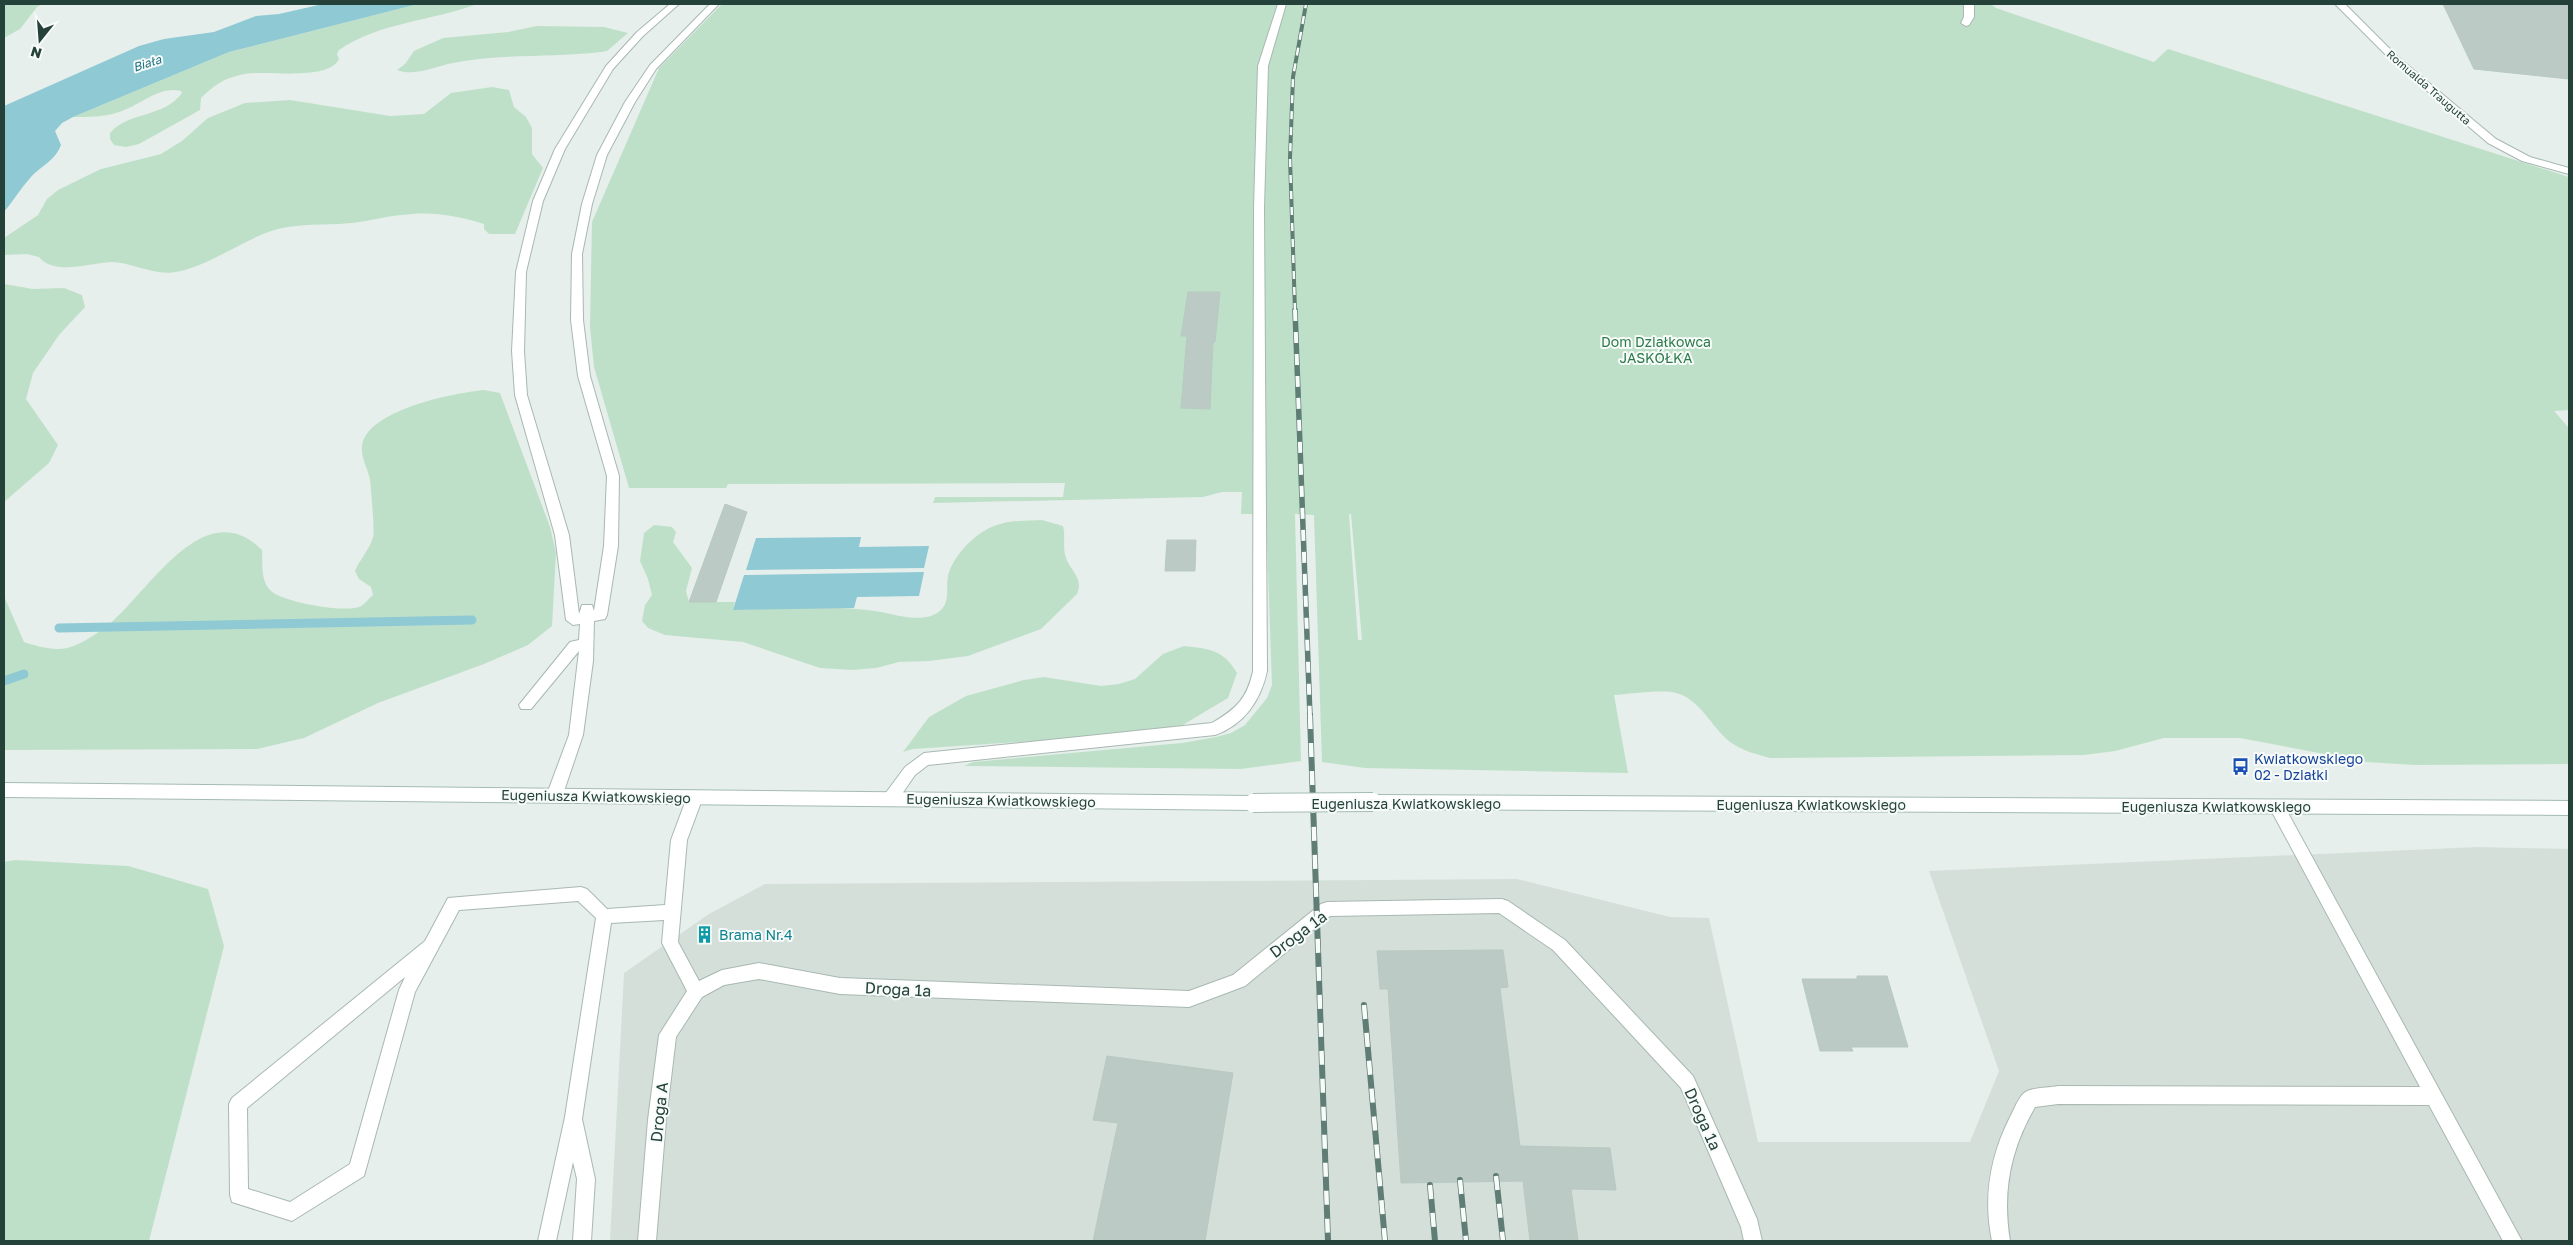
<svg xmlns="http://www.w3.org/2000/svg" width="2573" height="1245" font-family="'Golos Text',sans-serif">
<rect width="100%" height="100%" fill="#e6efeb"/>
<!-- built -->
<path fill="#d4dfda" d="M2478,847l91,2v392h-1959l14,-268 85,-59 56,-30 752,-5 153,38 39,1 49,224h212l29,-71 -70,-200z"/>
<!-- green -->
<path fill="#bfe0c8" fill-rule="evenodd" d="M4,4h38l-5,3 -17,22 -16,9z
M418,4h59c-45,17 -97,18 -138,46l-2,4 2,5c-12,24 -76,9 -99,16 -17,4 -27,11 -39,23l-1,12 -61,34 -13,3 -12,-2 -4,-6v-6c19,-22 54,-15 72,-40l-1,-2c-21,-6 -42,15 -62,21 -15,5 -30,5 -46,5l156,-65z
M722,4h1269l5,4 158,54 14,-13 401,128v233l-15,1 15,17v336l-154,1 -48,-3 -127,-24h-76l-49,13 -31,4 -314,3c-15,-4 -27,-7 -40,-16 -17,-13 -31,-44 -54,-49 -13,-4 -47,1 -62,2l14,78 -263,-5 -43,-6 -8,-247 -19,-1 6,247 -60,8 -277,-3 9,-4 209,-19 34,-6 15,-4 14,-8 22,-27 5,-13 -6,-171h-25l1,-22h-20l-19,5 -270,6 2,-6h128l2,-14 -337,1 -2,4h-97l-35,-121 -4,-40 2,-105 67,-154zM1349,514h2l11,126h-4z
M537,26l67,1 24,6 -21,18 -6,1c-50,6 -98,1 -148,11 -17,3 -39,14 -56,7l8,-6 9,-13 29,-13 65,-6z
M492,87l17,3 5,17 12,10 6,11v26l11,14 -28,66h-26l-5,-5v-5c-23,-7 -47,-12 -71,-10 -25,1 -49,9 -74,10 -23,1 -46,0 -68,7 -31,11 -58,32 -90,40 -26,7 -47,-9 -70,-9 -21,1 -57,14 -72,-5l-12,-3 -23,1v-17l34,-23 9,-16 11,-9 43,-21 60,-15 21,-13 26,-23 37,-15 45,-3 100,16 34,-2 27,-21z
M4,284l29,5 31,-1 18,7 3,12 -26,28 -26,38 -7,26 32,46 -9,18 -45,39z
M484,390l16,3 50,134 6,26 -4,73 -24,19 -44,19 -106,39 -74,35 -47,11 -253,1v-154l20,46c15,5 36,11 52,3 12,-5 28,-16 38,-25 38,-34 92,-126 148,-70 1,14 -2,30 9,41 11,11 77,23 90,15 4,-2 8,-8 12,-11l-2,-8 -12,-8 -4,-8c5,-12 15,-22 18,-34 2,-6 -2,-48 -3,-57 -2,-11 -9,-22 -8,-33 3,-37 92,-54 122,-57z
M1042,520l21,6c3,11 -1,21 3,32 5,14 18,20 11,36l-36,35 -73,27 -39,5 -30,1 -23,6 -24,2 -32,-2 -77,-26 -78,-7 -17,-7 -6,-7 3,-16 7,-10 -4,-16 -8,-18 4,-28 10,-8 18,2 4,5 -3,10 19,26 -6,23 3,11h46l-2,8c49,-1 100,-6 148,2 16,3 41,11 56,1 15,-10 8,-23 11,-37 5,-21 29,-45 49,-51 13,-5 31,-4 45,-5z
M1184,646c25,3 39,3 53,27l-9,25 -47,28 -116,13 -152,10 -10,3 26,-35 37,-21 58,-16 20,-3 57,9 18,-2 16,-5 28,-25z
M15,860l113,6 80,23 16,57 -75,295h-145v-379z"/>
<!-- water -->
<path fill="#8ec9d4" d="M323,4h95l-189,48 -156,65 -11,6 -7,8 6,14c-6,16 -19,20 -30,32 -10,11 -18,24 -27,35v-106l135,-60 25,-7 50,-7 42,-16 23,-2z
M861,537l-2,10 70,-1 -5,22 -178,2 10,-32z
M924,572l-5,24 -62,1 -3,11 -121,2 11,-35z"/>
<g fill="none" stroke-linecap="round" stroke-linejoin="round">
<!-- stream -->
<path stroke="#8ec9d4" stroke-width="9" d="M59,628l413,-8
M4,681l20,-7"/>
</g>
<!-- building -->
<path fill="#bbcac4" stroke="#b8c9c2" d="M2443,4h126v75l-95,-10z
M1188,292h32l-5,50h-2l-3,67 -29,-1 6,-72h-6z
M725,504l22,8 -31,90h-27z
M1167,540h29l-1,31h-30z
M1503,950l5,37 -8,1 20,158 90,2 6,42 -45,-1 7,52h-48l-7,-60 -122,2 -13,-194h-8l-3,-38z
M1857,976h30l21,71h-57l2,4h-33l-18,-72h55z
M1107,1056l126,17 -28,168h-112l25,-118 -25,-3z"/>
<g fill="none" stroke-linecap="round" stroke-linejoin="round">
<defs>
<path id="lane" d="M670,4h9l-36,32 -30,33 -48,80 -22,52 -17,71 -2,79 3,44 42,140 10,79 3,-9h10l2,6 10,-65 3,-70 -29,-100 -7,-56 1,-66 10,-50 15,-49 28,-53 25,-37 60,-61h9l-63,65 -21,33 -28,53 -15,49 -10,50 1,66 7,56 29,100 -1,70 -11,69 -2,4 -11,2 -1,40 -10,74 -20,59 -3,4 -5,2 -5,-2 -3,-4 22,-59 10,-84 -48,58h-10l-2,-4 51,-63 9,-2 1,-16 -7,1 -7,-5 -11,-85 -40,-140 -3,-44 4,-79 17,-71 22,-52 51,-83 31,-34z
M1278,4h8l-18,62 -4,142 3,463c-6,29 -23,54 -52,64l-287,30 -13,10 -20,29 -5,1 -5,-1 -3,-5 3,-5 20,-27 19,-14 288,-30c24,-14 35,-24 41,-52l1,-463 4,-142z
M695,791l5,2 3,4 -16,43 -9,102 21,39 23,-11 37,-7 81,15 349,13 44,-16 88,-71 6,-2 175,-3 6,2 57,39 128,136 64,143 5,22h-18l-3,-14 -60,-139 -128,-138 -54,-37 -169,3 -85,70 -56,21 -349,-13 -81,-15 -35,6 -22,12 -26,40 -10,83 -10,121h-18l10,-121 11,-85 28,-44 -25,-48 2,-23 -53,3 -29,196 13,60 -4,62h-18l4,-62 -4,-17 -17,79h-18l27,-124 31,-199 -18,-17 -119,9 -44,82 -51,184 -72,45 -60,-19 -2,-7 -1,-91 3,-6 193,-157 23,-43 133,-11 6,2 20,20 58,-4 6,-65 16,-43 3,-4zM405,977l-6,13 -49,174 -60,38 -42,-13 -1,-81z
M2277,801l5,1 240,439h-19l-74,-136 -371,-1 -23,3c-25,43 -33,85 -25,134h-18c-9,-44 -2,-84 18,-124 4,-7 8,-19 14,-24 7,-6 25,-5 34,-7l362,1 -148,-275 -3,-5 3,-5z"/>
<path id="street" d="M1964,4h10v13l-5,8 -3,1 -5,-3 3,-6z
M2335,4h10l53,53 98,82 34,18 39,11v6l-47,-13 -34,-18 -96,-82z"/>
<path id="secondary" d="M4,783l1249,13 6,2 2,5 -2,5 -6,2 -1249,-13z
M1373,795l1196,6v14l-1196,-6 -6,-2 -2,-5 2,-5z"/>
</defs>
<!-- lane casing -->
<use href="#lane" stroke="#a8b8b2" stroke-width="2"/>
<!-- street casing -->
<use href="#street" stroke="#a8b8b2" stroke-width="2"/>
<!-- secondary casing -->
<use href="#secondary" stroke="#a4bbb3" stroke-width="2"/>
<!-- lane -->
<use href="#lane" fill="#fff" fill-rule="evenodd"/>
<!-- street -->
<use href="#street" fill="#fff" fill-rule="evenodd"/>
<!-- secondary -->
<use href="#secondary" fill="#fff" fill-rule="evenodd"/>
<defs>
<path id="rail-far2" d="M1295,311l-5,-153 3,-81 13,-73"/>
<path id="rail-far1" d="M1295,310l15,407"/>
<path id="rail" d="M1310,715l18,526
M1364,1005l21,236
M1496,1176l7,65
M1460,1180l6,61
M1430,1185l5,56"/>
</defs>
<!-- rail-far2 casing -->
<use href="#rail-far2" stroke="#5f7d75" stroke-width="4"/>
<!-- rail-far1 casing -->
<use href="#rail-far1" stroke="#5f7d75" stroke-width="5.5"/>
<!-- rail casing -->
<use href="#rail" stroke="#5f7d75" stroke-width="6"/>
<!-- rail-far2 -->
<use href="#rail-far2" stroke="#f7fbf9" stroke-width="2.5" stroke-dasharray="8" stroke-linecap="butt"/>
<!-- rail-far1 -->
<use href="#rail-far1" stroke="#f7fbf9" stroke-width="4" stroke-dasharray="11" stroke-linecap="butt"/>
<!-- rail -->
<use href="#rail" stroke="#f7fbf9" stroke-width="4.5" stroke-dasharray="14" stroke-linecap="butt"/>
<defs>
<path id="secondary-bridge" d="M1253,803l120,-1"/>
</defs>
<!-- secondary-bridge casing -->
<use href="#secondary-bridge" stroke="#a4bbb3" stroke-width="20" stroke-linecap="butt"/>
<!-- secondary-bridge -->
<use href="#secondary-bridge" stroke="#fff" stroke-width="18"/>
</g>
<!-- icons -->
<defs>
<symbol id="bus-bare" viewBox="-9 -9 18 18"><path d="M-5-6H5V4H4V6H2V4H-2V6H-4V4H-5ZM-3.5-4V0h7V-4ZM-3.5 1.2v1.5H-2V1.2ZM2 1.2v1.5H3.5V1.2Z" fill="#1a4fb4" stroke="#f7fbf9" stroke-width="2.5" paint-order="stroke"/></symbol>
<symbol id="building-bare" viewBox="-9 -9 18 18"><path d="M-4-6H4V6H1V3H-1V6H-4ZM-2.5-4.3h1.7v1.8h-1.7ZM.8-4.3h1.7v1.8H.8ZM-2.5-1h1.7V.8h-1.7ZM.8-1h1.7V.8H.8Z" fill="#0f9aa8" stroke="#f7fbf9" stroke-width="2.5" paint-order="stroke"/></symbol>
</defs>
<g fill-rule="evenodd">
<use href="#bus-bare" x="2228" y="754" width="25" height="25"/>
<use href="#building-bare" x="692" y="922" width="25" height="25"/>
</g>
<g text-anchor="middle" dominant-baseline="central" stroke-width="4" stroke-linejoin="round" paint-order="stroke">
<!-- far-street labels -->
<g font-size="11" fill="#24423a" stroke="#f7fbf9">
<text transform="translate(2429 87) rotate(41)">Romualda Traugutta</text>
</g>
<!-- far-water labels -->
<g font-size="12" font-style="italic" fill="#1c6f80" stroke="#f7fbf9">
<text transform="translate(147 63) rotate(-18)">Biała</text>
</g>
<!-- park labels -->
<g font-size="14" fill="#2d7a4b" stroke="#f7fbf9">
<text x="1656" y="341">Dom Działkowca<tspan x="1656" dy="16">JASKÓŁKA</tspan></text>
</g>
<!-- transit labels -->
<g font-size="14" fill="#164399" stroke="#f7fbf9" text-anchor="start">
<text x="2254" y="758">Kwiatkowskiego<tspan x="2254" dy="16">02 - Działki</tspan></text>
</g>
<!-- street labels -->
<g font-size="14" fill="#24423a" stroke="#f7fbf9">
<text transform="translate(596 796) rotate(1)">Eugeniusza Kwiatkowskiego</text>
<text transform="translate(1001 800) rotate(1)">Eugeniusza Kwiatkowskiego</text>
<text x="1406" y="803">Eugeniusza Kwiatkowskiego</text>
<text x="1811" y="804">Eugeniusza Kwiatkowskiego</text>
<text x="2216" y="806">Eugeniusza Kwiatkowskiego</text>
</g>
<!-- culture labels -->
<g font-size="14" fill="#0d838f" stroke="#f7fbf9" text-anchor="start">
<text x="719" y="934">Brama Nr.4</text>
</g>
<!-- near-street labels -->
<g font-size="16" fill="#24423a" stroke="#f7fbf9">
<text transform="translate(1298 934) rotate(-37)">Droga 1a</text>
<text transform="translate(898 989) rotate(3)">Droga 1a</text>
<text transform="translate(659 1112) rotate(-84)">Droga A</text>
<text transform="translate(1703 1119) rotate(66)">Droga 1a</text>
</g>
</g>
<!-- border -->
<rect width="2573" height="1245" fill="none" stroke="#24423a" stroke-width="10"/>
<!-- north arrow -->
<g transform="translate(40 40) rotate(197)" stroke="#f7fbf9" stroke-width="4" paint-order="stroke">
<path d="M0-4L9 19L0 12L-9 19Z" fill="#24423a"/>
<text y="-8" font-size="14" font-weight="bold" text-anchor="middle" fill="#24423a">N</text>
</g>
</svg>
